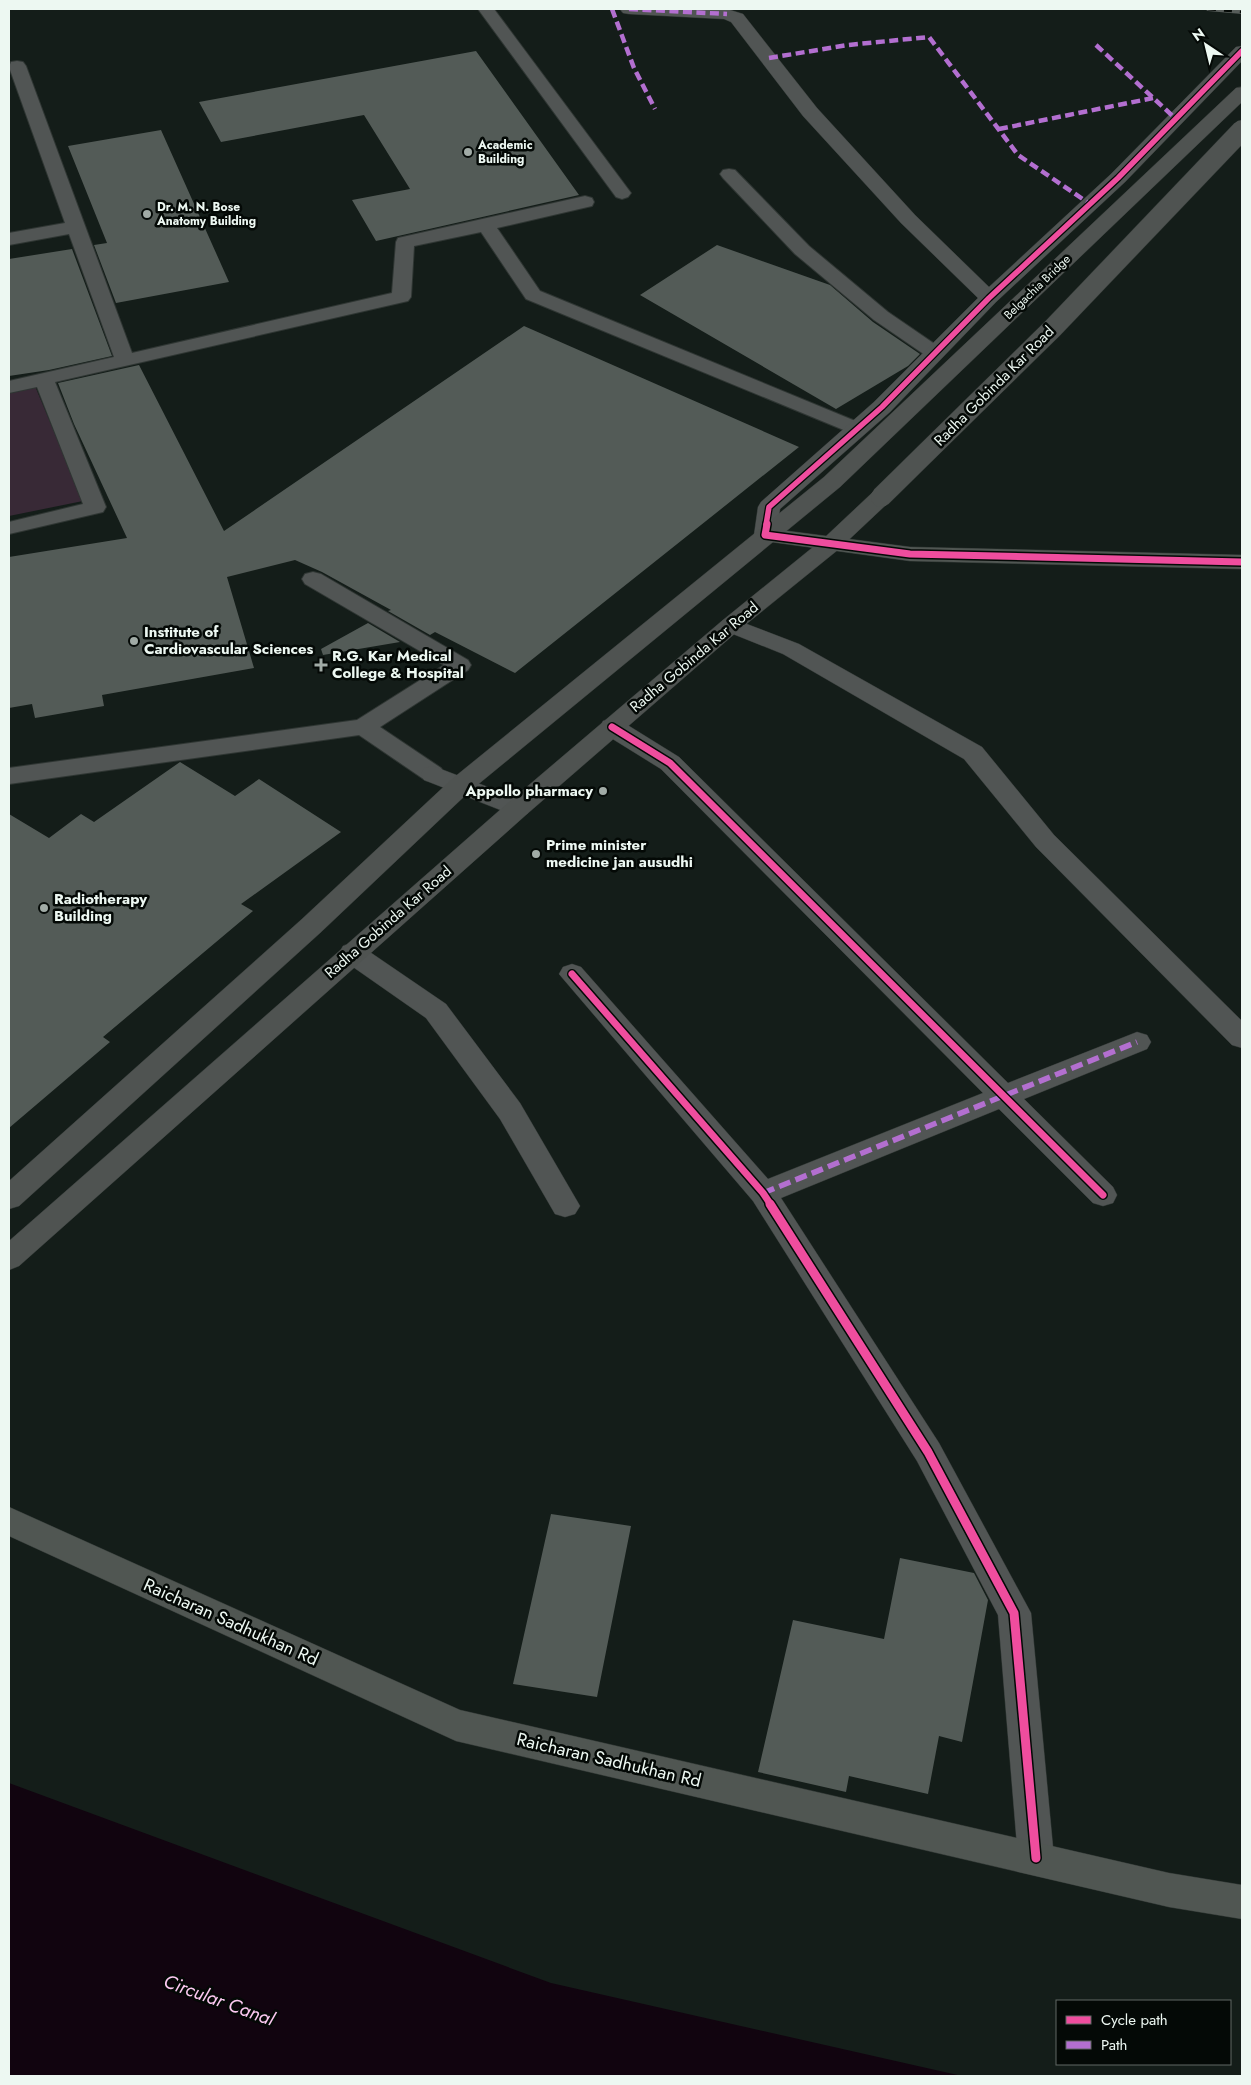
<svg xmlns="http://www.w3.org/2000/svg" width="1251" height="2085" font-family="Jost,sans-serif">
<rect width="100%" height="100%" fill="#141d19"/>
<!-- green -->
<path fill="#382936" d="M35,386l48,115 -74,15v-125z"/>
<!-- water -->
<path fill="#11040f" d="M9,1783l542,200 411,93h-951l-2,-1z"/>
<!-- building -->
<path fill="#535b57" d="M476,51l103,144 -203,46 -24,-41 58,-11 -46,-74 -143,27 -22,-40z
M161,130l68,152 -113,21 -22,-58 13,-2 -39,-97z
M717,245l113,40 43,37 47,32 -12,12 -72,43 -196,-114z
M72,249l40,107 -63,14 -40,6v-117z
M524,326l275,121 -284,226 -80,-41 -5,3 -42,-24 3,-1 -69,-38 -27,-12 -68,17 27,91 -152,27 2,11 -69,12 -3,-14 -23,4v-151l118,-19 -53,-114 -16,-41 81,-18 85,166z
M368,623l32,19 -77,13 -2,-6z
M180,762l55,34 24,-17 82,53 -100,72 12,7 -150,126 7,5 -101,86v-314l40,24 32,-24 13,8z
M551,1514l80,12 -34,171 -84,-13z
M900,1558l74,15 14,27 -26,142 -23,-6 -11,58 -79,-18 -3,16 -88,-20 35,-152 91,19z"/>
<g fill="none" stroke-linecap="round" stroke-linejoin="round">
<defs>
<path id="lane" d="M478,9h16l134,180 3,4 -3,4 -6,2 -6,-2z
M17,61l6,1 3,4 106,287 260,-60 4,-51 2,-4 187,-42 7,2 2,4 -2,4 -95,22 43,63 325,134 3,4 -3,4 -7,2 -7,-2 -325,-134 -45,-67 -67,14 -3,51 -3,4 -353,81 51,125 -3,5 -94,22v-12l74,-18 -46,-117 -28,6v-12l105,-24 -45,-123 -60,11v-12l56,-10 -56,-156 2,-5z
M729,169l6,1 74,76 79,66 54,37 3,4 -3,4 -7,2 -7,-2 -54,-37 -79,-66 -72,-76 -3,-4 3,-4z
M313,572l8,2 147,86 3,5 -3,5 -88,57 61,41 4,6 -4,6 -8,2 -8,-2 -66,-45 -350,49v-16l348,-48 87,-55 -139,-81 -3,-5 3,-5z"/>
<path id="street" d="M620,9h107l16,5 74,94 98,107 74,72 122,-113 125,-127 6,-1v15l-117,121 -129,120 -106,110 -110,97 -4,26 -3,5 -8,2 -8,-2 -3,-5 4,-28 3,-5 113,-100 104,-104 -77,-75 -98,-107 -72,-94 -7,-3 -95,-5 -6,-1z
M731,618l68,26 183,103 72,88 188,186v27l-10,-3 -196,-198 -72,-88 -181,-105 -60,-24 -4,-5 4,-5z
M612,719l9,2 58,36 329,326 129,-51 10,3 4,7 -4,7 -123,50 89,88 4,8 -4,8 -10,3 -10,-3 -94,-94 -218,89 158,245 92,170 23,245 -5,12 -13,5 -13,-5 -5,-12 -20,-243 -81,-154 -164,-260 -194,-227 4,-7 9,-3 9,3 187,212 215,-86 -322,-324 -58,-36 -3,-6 3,-6z
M433,766l94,36 4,6 -4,6 -9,3 -94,-37 -3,-6 3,-6z
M352,943l9,3 85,58 74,99 60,103 -5,8 -10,3 -10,-3 -55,-95 -74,-101 -83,-58 -4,-7 4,-7z"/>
<path id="secondary" d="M765,528l145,19 332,8v14l-332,-8 -153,-21 -3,-5 3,-5z
M9,1507l451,203 709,163 73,12v34l-73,-12 -713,-166 -447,-205z"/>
<path id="primary" d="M1242,87v15l-402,385 -370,304 -150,142 -301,273 -10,3v-28l293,-262 150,-140 372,-302 412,-389z
M881,490l8,2 3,5 -3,5 -50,47 -100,81 -212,184 -508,452 -10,4v-29l500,-439 214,-182 100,-81 50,-47z"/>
</defs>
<!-- lane casing -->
<use href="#lane" stroke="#2f3633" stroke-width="2"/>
<!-- street casing -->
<use href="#street" stroke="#2f3633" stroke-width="1"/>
<!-- secondary casing -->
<use href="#secondary" stroke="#2f3633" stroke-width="1"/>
<!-- primary casing -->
<use href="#primary" stroke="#2f3633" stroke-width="1"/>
<!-- lane -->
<use href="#lane" fill="#515554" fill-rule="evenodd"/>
<!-- street -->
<use href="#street" fill="#515554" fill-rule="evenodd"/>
<!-- secondary -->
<use href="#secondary" fill="#505652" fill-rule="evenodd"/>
<!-- primary -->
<use href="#primary" fill="#4f5351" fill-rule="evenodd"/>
<defs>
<path id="rail" d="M1208,9l34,3"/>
</defs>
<!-- rail casing -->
<use href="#rail" stroke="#575d5a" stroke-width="4"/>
<!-- rail -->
<use href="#rail" stroke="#040906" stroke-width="2.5" stroke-dasharray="8" stroke-linecap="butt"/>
<defs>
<path id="primary-bridge" d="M881,497l172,-169 189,-198"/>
</defs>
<!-- primary-bridge casing -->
<use href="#primary-bridge" stroke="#2f3633" stroke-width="21" stroke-linecap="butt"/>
<!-- primary-bridge -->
<use href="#primary-bridge" stroke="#4f5351" stroke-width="20"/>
<!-- quiet-far1 -->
<path stroke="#b36fd0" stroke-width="4.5" stroke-dasharray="9 4.5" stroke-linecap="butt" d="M612,9l22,59 21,41
M629,9l98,5
M1096,45l80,74
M769,58l79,-13 81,-8 89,118 72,49
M999,129l154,-31"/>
<!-- quiet -->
<path stroke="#b36fd0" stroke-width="5.5" stroke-dasharray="12 5.5" stroke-linecap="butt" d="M763,1193l374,-151"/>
<defs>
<path id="cycleway-far2" d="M766,525l3,-18 113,-100 107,-109 129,-120 124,-127"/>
<path id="cycleway-far1" d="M767,524l-2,11 145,19 332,8
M612,727l58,36 433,432
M572,974l191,219 8,12"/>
<path id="cycleway" d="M770,1204l158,248 86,161 22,245"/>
</defs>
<!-- cycleway-far2 casing -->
<use href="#cycleway-far2" stroke="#040906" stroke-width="8"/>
<!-- cycleway-far1 casing -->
<use href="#cycleway-far1" stroke="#040906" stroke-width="10"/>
<!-- cycleway casing -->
<use href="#cycleway" stroke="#040906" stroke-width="12"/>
<!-- cycleway-far2 -->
<use href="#cycleway-far2" stroke="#ef4d9e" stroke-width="5.5"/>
<!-- cycleway-far1 -->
<use href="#cycleway-far1" stroke="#ef4d9e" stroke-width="7"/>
<!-- cycleway -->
<use href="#cycleway" stroke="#ef4d9e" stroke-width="9"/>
</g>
<!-- markers -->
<g fill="#a1aba6" stroke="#040906" stroke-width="2">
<circle cx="468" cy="152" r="5"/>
<circle cx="147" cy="214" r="5"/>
<circle cx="134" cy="641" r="5"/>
<path d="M318.5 657.5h5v5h5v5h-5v5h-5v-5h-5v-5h5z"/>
<circle cx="603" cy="791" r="5"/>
<circle cx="536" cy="854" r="5"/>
<circle cx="44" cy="908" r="5"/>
</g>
<g text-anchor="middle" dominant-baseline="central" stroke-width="5" stroke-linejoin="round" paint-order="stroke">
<!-- far-poi labels -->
<g font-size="12" font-weight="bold" fill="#edf8f2" stroke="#040906" text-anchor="start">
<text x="478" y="145">Academic<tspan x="478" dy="14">Building</tspan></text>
<text x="157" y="207">Dr. M. N. Bose<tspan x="157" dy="14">Anatomy Building</tspan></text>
</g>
<!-- far-street labels -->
<g font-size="12" fill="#edf8f2" stroke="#040906">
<text transform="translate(1037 287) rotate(-44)">Belgachia Bridge</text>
</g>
<!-- street labels -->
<g font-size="15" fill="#edf8f2" stroke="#040906">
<text transform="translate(994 386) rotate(-45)">Radha Gobinda Kar Road</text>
<text transform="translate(694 657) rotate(-40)">Radha Gobinda Kar Road</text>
<text transform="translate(388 922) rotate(-41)">Radha Gobinda Kar Road</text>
</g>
<!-- poi labels -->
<g font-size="15" font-weight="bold" fill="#edf8f2" stroke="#040906" text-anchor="start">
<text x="144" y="632">Institute of<tspan x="144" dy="17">Cardiovascular Sciences</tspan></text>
<text x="332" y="656">R.G. Kar Medical<tspan x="332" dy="17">College &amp; Hospital</tspan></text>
<text x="593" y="791" text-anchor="end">Appollo pharmacy</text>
<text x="546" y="845">Prime minister<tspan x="546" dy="17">medicine jan ausudhi</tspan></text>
<text x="54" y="899">Radiotherapy<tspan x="54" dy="17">Building</tspan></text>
</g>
<!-- near-street labels -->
<g font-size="18" fill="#edf8f2" stroke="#040906">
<text transform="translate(231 1622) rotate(24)">Raicharan Sadhukhan Rd</text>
<text transform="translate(609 1760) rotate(13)">Raicharan Sadhukhan Rd</text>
</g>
<!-- near-water labels -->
<g font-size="19" font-style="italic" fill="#fdc9f2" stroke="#040906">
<text transform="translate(219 2000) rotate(20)">Circular Canal</text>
</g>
</g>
<!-- border -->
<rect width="1251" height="2085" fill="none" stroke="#edf8f2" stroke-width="20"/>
<!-- legend -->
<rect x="1056" y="2000" width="175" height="65" fill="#040906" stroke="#616964"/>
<rect x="1066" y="2016" width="25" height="8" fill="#ef4d9e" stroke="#616964"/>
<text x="1101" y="2025" font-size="15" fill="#edf8f2">Cycle path</text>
<rect x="1066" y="2041" width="25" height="8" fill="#b36fd0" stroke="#616964"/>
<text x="1101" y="2050" font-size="15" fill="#edf8f2">Path</text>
<!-- north arrow -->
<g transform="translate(1206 45) rotate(325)" stroke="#040906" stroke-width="4" paint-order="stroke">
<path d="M0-4L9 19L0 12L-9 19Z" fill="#edf8f2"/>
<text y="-8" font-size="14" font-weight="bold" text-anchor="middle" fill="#edf8f2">N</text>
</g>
</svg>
